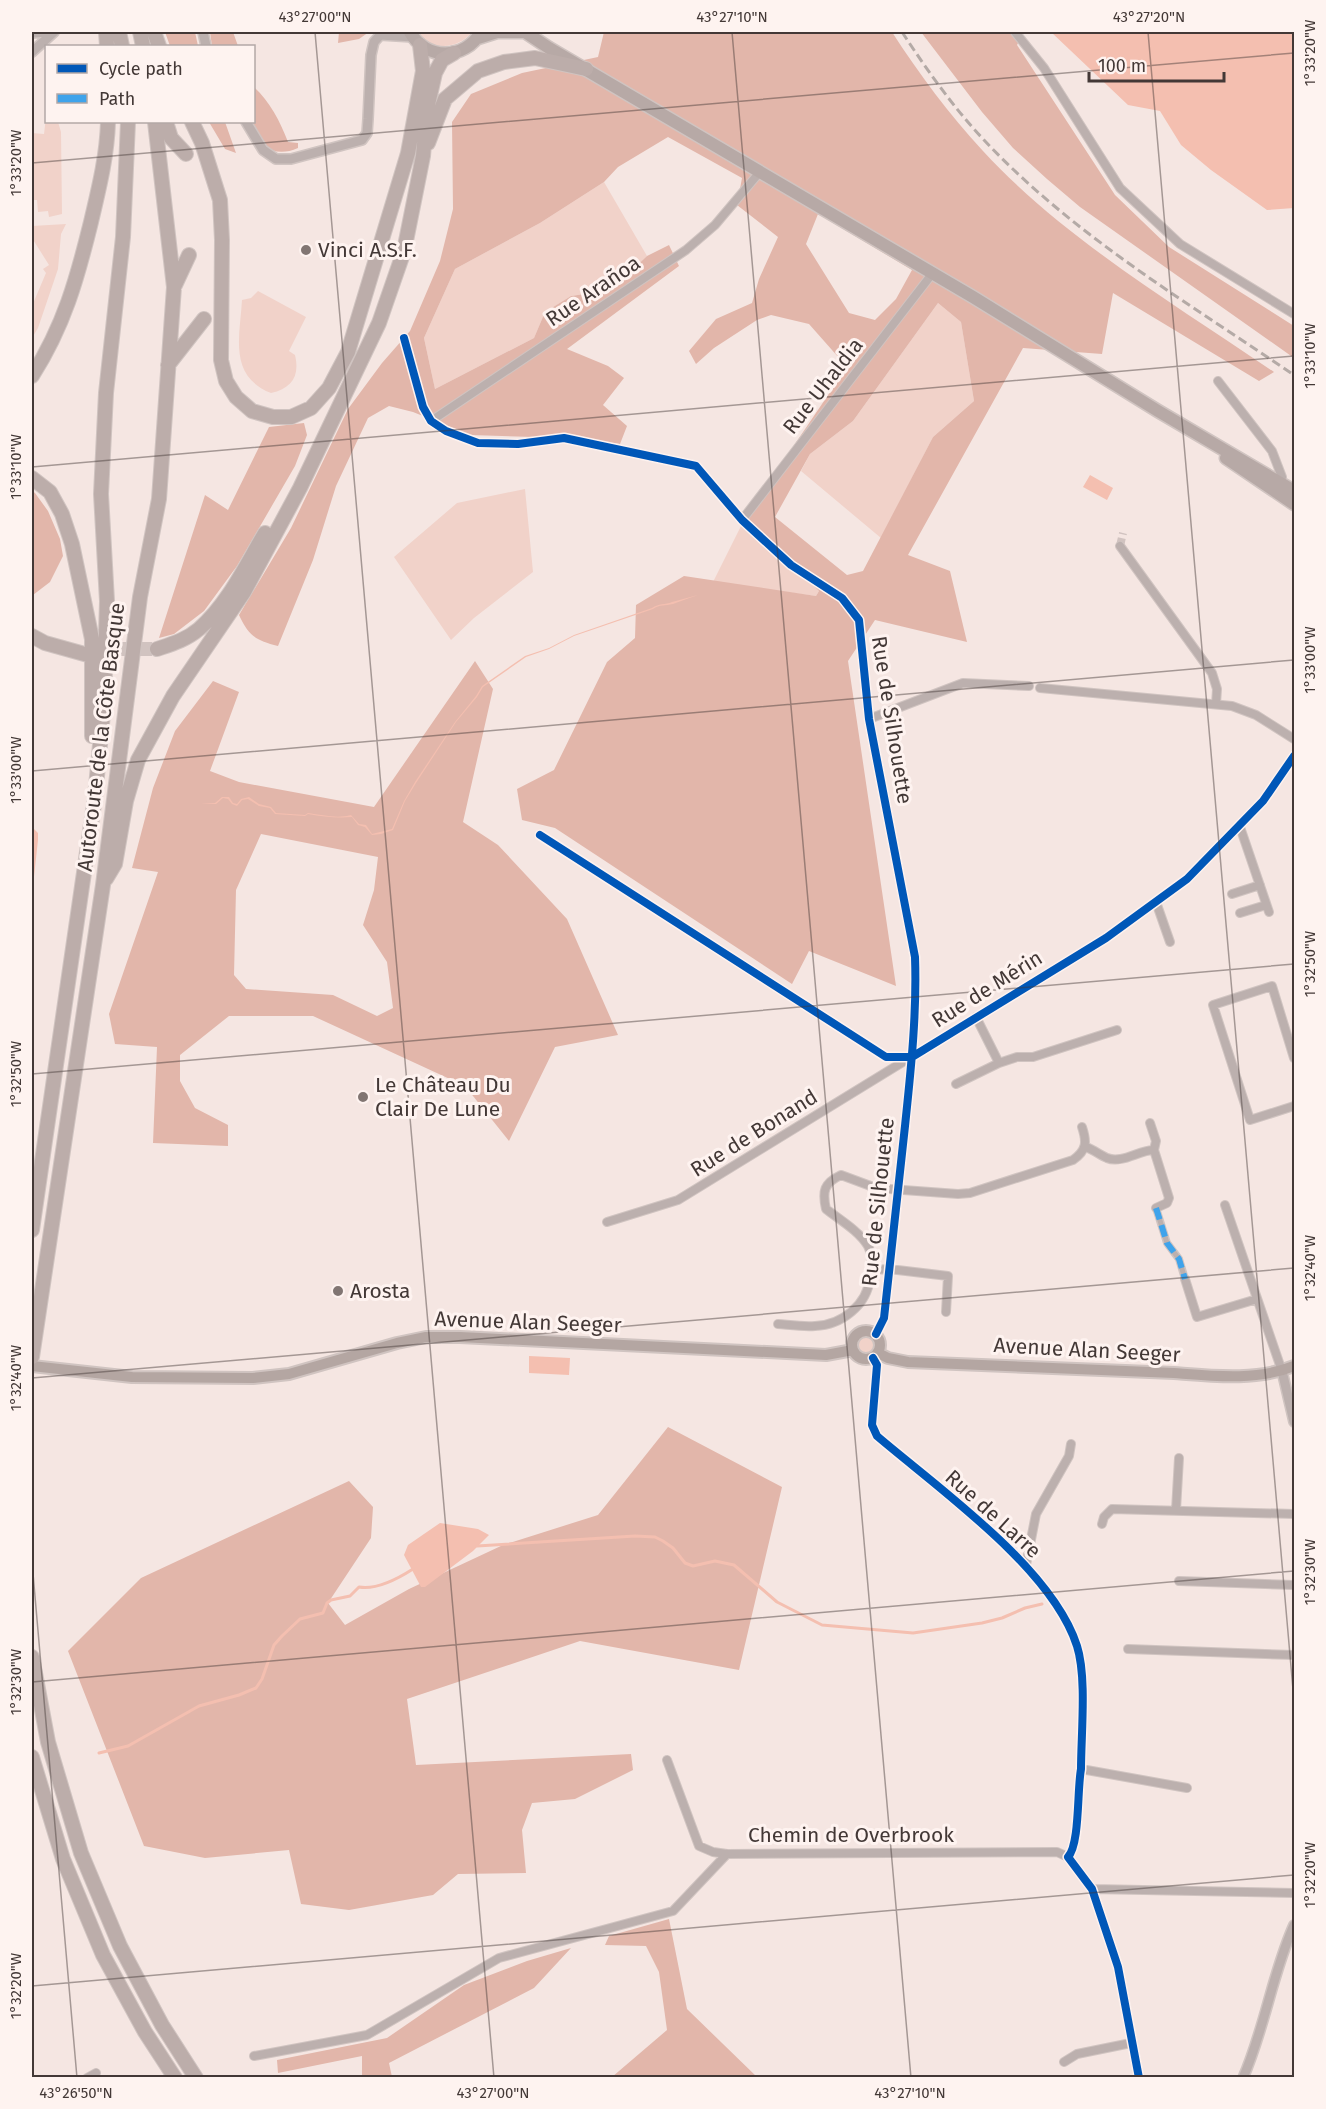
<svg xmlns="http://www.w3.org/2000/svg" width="1326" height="2109" font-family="'Fira Sans',sans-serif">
<rect width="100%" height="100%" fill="#f5e6e2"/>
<!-- green -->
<path fill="#f1d2c9" d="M416,32h56c-14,18 -43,19 -56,0z
M46,117v5h12l3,10 1,82 -13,3 -1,-6 -10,1 -1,-12h-4l-1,-67 12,1z
M604,182l43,74 -36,34 -40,6 -26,16 -11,26 -99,51 -11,-51 31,-69 85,-46z
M66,224l-5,10 -3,35 -20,59 -6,10v-32l14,-33 -3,-4 6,-4 -17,-27v-12z
M258,291l48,26 -17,34 6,4c5,21 -3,33 -24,38 -43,-17 -31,-57 -29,-93l9,-2z
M938,303l23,19 13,79 -41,36 -52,101 -80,-67 9,-17 43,-33z
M525,489l8,83 -59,46 -23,22 -57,-83 63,-54z
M745,518l74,73 -3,5 -103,-14z
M855 1345a11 11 0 1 1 22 0a11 11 0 1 1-22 0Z"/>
<!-- forest -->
<path fill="#e2b6aa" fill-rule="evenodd" d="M165,32h30l3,14h-28z
M210,32h23l5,14h-26z
M339,32h30l-10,7 -21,4z
M604,32h288c27,42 57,82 91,119 80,87 194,155 291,221l-15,9 -146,-88 -11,61 -79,-6 -115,207 42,16 17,71 -92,-22 -27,41 48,325 -87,-35 -17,33 -237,-156 -33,-8 -5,-31 37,-19 53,-108 28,-24 1,-33 48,-29 132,20 3,-5 -74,-73 102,-151 -38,-43 -38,-9 -14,5 -43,28 -18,16 -7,-13 27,-32 36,-16 7,-24 19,-42 -41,-32 5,-27 -74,-41 -50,30 -14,15 -64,41 -85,46 -31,69 11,51 99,-51 11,-26 26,-16 40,-6 36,-34 22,-11 10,21 -112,83 41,17 16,12 -21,27 24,21 -7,18 -50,-6 -100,-3 -57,-23 -24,-6 -21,12 -32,68 -23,74 -35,86c-23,-6 -29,-10 -39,-31l52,-87 57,-119 34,-46 28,-32 30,-70 13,-52 -1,-87 19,-28 51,-21 76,-16zM818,214l94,56 -16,29 -21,21 -26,-7 -43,-69zM938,303l23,19 13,79 -41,36 -70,134 -16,4 -72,-58 35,-63 43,-33z
M921,32h103l-7,13 98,150 54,52 125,79v32l-214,-151 -33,-28 -34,-31 -31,-36z
M254,87c16,15 26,34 34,55l10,1v5c-23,10 -39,0 -45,-25 -2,-9 1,-25 1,-36z
M209,122h16l11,31 -11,-4z
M304,423l3,12 -12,31 -58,100 -33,45 -30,23 -15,4 46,-143 23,15 41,-83z
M32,491l3,2 13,18 12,28 3,17 -13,26 -17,13 -1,-1z
M475,661l18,28 -30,133 35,23 69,74 51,116 -63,12 -46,94 -44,-55 -152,-70h-84l-49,39v26l15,27 33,17v21l-75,-3 4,-96 -42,-3 -6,-30 49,-142 -26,-4 21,-80 22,-57 38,-50 26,11 -29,79 29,11 135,25zM261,834l117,23 -4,33 -11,35 24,37 6,46 -16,8 -44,-21 -87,-6 -12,-14 2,-85z
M668,1427l114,60 -43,183 -159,-29 -173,58 9,66 215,-11 2,16 -58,29 -43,4 -10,27 4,43 -68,1 -25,21 -84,15 -48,-6 -12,-54 -84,8 -61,-12 -76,-195 73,-73 208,-97 24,26 -2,31 -43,65 17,22 64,-36 94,-44 95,-30z
M669,1919l18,90 70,68h-145l55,-47 -8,-58 -13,-26 -41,-1 4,-9z
M571,1948l-37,40 -145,75 3,14h-30v-21l-84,17 -1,-13 110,-22 77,-53 63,-24z"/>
<!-- water -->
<path fill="#f4bfb0" d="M1051,32h243v176l-27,2 -56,-40 -30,-25 -21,-34 -32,-6z
M1090,475l23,13 -6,12 -24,-13z
M698,595c-9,3 -17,6 -25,9 -8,2 -13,0 -20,5l-79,27 -25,13 -23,8 -43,30 -6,10 -21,25 -40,61 -11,18 -12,29 -12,4 -9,1 -7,-8 -7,-2 -6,-8c-14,1 -28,0 -44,-3l-3,2 -30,-2 -5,-6 -11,-2 -11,-7 -6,1 -5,6 -5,-2 -4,-5 -5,-1 -7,6h-15l14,-1 7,-6h7l4,6 4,1 4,-5 8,-2 10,7 12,3 5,6 29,2 3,-2c14,2 30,6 43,2l8,9 7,1 6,9 20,-5 12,-28 11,-19 40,-60 21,-26 6,-10 43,-30 24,-8 25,-13 78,-27c7,-5 13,-3 20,-6 9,-2 17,-5 26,-7z
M32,827l6,6v7l-6,55z
M529,1356l41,2 -1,17 -40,-2z
M440,1523l38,6 11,6 -16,16 -48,36h-4l-17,-32 4,-10z"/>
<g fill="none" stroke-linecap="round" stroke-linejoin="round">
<!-- stream -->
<path stroke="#f4bfb0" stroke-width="3" d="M477,1546l158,-10 20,1 8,4 10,7 12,15 8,3 22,-5 19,4 43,37 45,23 91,8 69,-10 20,-5 23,-10 17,-4
M99,1753l29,-7 71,-40 40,-11 17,-7 6,-9 12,-34 8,-9 18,-17 23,-6 4,-10 4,-3 19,-4 9,-9c17,3 40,-9 54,-18"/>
<!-- minor-tunnel -->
<path stroke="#d1c3c0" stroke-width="8" stroke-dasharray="8 4" stroke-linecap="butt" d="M1120,546l3,-13"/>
<!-- motorway-tunnel -->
<path stroke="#d1c3c0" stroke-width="14" stroke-dasharray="14 7" stroke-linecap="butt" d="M96,649h61"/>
<defs>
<path id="pedestrian" d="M1156,1208l11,35 12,16 6,20"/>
<path id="minor" d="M1015,32l29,36 76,120 60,56 114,70
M404,338l19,69 8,14 15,10 32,12 40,1 46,-6 132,28 46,54 49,45 51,33 17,22 10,99 46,238c2,56 -4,112 -10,169 -7,64 -14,128 -21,192l-8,16
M1218,381l54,70 10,26
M431,421l255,-171 29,-25 44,-52
M742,520l190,-246
M1120,546l92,127 5,16 -1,15
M1040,688l192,18 24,9 38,24
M869,719l94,-36 66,3
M1240,827l29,85
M540,835l346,222h26l194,-119 81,-59 76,-78 31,-45
M1232,894l28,-9
M1156,902l14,40
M1240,913l26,-8
M976,1017l23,46
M1294,1058l-22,-72 -59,19 37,115 44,-14
M956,1084l43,-21 18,-6h16l84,-27
M1150,1123l6,18 -2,9
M1086,1147c8,3 14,8 21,11 15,6 32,-8 47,-8l15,48 -2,5 -11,5
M1225,1205l57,166
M607,1222l71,-22 233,-143
M871,1270l18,-1 59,7 -2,36
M1185,1279l12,38 60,-18
M778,1324c12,1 25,3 37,2 27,-1 52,-21 55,-48 1,-10 3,-23 -2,-32 -9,-15 -28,-26 -42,-37 -4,-18 -2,-26 15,-34l35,13 82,6 12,-1 103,-33c14,-10 14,-18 9,-33
M873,1358l4,7 -5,60 5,11c62,53 175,132 200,210 10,31 4,89 4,123 -4,21 -1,75 -13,88l24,32 26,78 21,111
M1176,1510l3,-52
M1102,1524l2,-7 8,-8 182,5
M1026,1565l10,-51 33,-58 2,-12
M1179,1581l115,4
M1128,1649l166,6
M667,1760l32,86 14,6 14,2 330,-2 11,5
M1081,1769l106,19
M1092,1889l202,4
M254,2056l113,-21 132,-77 174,-47 54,-57
M1064,2062l13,-8 54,-11
M87,2078l9,-5"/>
<path id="tertiary" d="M203,32l3,14
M32,33l17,-1
M380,35l33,2
M32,52l22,-20
M246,122l17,28 13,9h15l71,-19 5,-7 1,-14 3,-64 3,-13 9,-10
M1282,1371l12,51
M1243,2078c22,-50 29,-104 51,-153"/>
<path id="secondary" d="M852 1345a14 14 0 1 1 28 0a14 14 0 1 1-28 0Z
M878,1353l10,5 20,4 266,11c39,3 83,8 120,-7
M32,1366l100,11 121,1 36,-4 108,-31 29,-6h34l366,18 27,-5"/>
<path id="primary" d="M410,32c16,29 55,28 71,0
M525,32l24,16 424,249 185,114 136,80
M478,38l19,-6h28
M1226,458l68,46"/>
<path id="motorway" d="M106,32l1,14
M119,32l3,14
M140,32l3,14
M154,32l5,14
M166,122l5,16 15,16
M192,122l10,21 18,57 2,40 -1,120 5,21 10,16 16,14 21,6h18l20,-9 18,-20 19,-36 60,-199 15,-82 -3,-26
M428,143l17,-44 33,-28 26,-9 31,-4 51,11
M175,285l14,-30
M168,365l36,-46
M32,376c32,-50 45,-97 59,-154 8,-34 16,-66 17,-100
M32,478l18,14 12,22 10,30 20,95v97
M32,636l13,7 43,12
M157,649c15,-5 29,-9 42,-20 29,-25 47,-64 66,-96
M106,879l9,-15 11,-63 12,-41 35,-64 71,-104 56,-104 79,-165 25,-72 19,-95 4,-47 8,-36 7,-13 12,-7
M32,1230l63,-433 9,-94 3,-102 -6,-107 5,-101 17,-156 5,-115
M32,1357l71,-472 37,-288 19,-98 15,-212 -19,-165
M32,1657l16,85 33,111 39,93 42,79 34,53
M32,1757l31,102 40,96 42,77 30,46"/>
</defs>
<!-- pedestrian casing -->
<use href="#pedestrian" stroke="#d0c4c1" stroke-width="8"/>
<!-- minor casing -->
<use href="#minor" stroke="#d0c4c1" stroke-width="10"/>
<!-- tertiary casing -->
<use href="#tertiary" stroke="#d0c4c1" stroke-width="12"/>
<!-- secondary casing -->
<use href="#secondary" stroke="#d0c4c1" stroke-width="14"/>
<!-- primary casing -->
<use href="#primary" stroke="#d0c4c1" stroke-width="15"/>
<!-- motorway casing -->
<use href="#motorway" stroke="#d0c4c1" stroke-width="16"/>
<!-- pedestrian -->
<use href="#pedestrian" stroke="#bcb0ae" stroke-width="5"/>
<!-- minor -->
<use href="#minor" stroke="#bcb0ae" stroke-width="8"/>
<!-- tertiary -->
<use href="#tertiary" stroke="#bcb0ae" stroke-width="9"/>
<!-- secondary -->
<use href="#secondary" stroke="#b4a6a2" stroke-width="10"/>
<!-- primary -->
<use href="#primary" stroke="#b7a9a6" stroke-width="12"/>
<!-- motorway -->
<use href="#motorway" stroke="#bcadaa" stroke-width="14"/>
<!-- rail -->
<path stroke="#b4aaa6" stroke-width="3" stroke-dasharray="9 4.5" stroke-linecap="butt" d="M902,32c25,38 51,75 82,108 89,95 204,163 310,235"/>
<!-- quiet -->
<path stroke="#3fa3eb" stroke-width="6" stroke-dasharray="12 6" stroke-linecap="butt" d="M1156,1208l11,35 12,16 6,20"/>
<defs>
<path id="cycleway" d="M404,338l19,69 8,14 15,10 32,12 40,1 46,-6 132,28 46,54 49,45 51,33 17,22 10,99 46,238c2,56 -4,112 -10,169 -7,64 -14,128 -21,192l-8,16
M540,835l346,222h26l194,-119 81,-59 76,-78 31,-45
M873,1358l4,7 -5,60 5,11c62,53 175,132 200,210 10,31 4,89 4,123 -4,21 -1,75 -13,88l24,32 26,78 21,111"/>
</defs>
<!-- cycleway casing -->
<use href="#cycleway" stroke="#fef3f0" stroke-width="11"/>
<!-- cycleway -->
<use href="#cycleway" stroke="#0057b8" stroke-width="8"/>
</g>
<!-- ticks -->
<path fill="none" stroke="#433836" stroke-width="1.5" stroke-opacity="0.45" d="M315,32l179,2046M732,32l179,2046M1148,32l146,1669M32,163l1262,-110M32,467l1262,-111M32,771l1262,-111M32,1074l1262,-110M32,1378l1262,-110M32,1562l45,516M32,1682l1262,-111M32,1986l1262,-111"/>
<!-- markers -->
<g fill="#817572" stroke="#fef3f0" stroke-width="2">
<circle cx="306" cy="250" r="6"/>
<circle cx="363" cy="1097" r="6"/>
<circle cx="338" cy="1291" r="6"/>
</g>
<g text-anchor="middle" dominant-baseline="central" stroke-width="6" stroke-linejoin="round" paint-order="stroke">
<!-- poi labels -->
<g font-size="21" fill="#433836" stroke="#fef3f0" text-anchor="start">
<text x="318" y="250">Vinci A.S.F.</text>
<text x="375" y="1085">Le Château Du<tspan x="375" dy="24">Clair De Lune</tspan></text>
<text x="350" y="1291">Arosta</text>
</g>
<!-- street labels -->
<g font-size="21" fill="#433836" stroke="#fef3f0">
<text transform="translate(593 291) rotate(-34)">Rue Arañoa</text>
<text transform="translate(823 386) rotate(-52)">Rue Uhaldia</text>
<text transform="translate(892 720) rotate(81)">Rue de Silhouette</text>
<text transform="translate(101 737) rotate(-83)">Autoroute de la Côte Basque</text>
<text transform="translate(987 989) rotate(-32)">Rue de Mérin</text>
<text transform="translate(754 1133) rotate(-32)">Rue de Bonand</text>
<text transform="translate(878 1202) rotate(-84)">Rue de Silhouette</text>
<text transform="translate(528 1322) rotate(2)">Avenue Alan Seeger</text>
<text transform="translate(1087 1350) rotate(3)">Avenue Alan Seeger</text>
<text transform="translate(993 1514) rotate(42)">Rue de Larre</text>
<text x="851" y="1835">Chemin de Overbrook</text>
</g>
</g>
<!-- border -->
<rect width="1326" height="2109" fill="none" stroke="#fef3f0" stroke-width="66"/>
<!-- legend -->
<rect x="45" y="45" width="210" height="78" fill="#fef3f0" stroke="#b3a8a6" stroke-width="1.5"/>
<rect x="57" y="64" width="30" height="9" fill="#0057b8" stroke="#b3a8a6" stroke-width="1.5"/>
<text x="99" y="75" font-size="18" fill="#433836">Cycle path</text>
<rect x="57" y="94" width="30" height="9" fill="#3fa3eb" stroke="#b3a8a6" stroke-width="1.5"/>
<text x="99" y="105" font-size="18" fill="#433836">Path</text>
<!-- scale -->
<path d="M1089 72v9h135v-9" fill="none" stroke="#433836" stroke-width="3"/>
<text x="1098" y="72" font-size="18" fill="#433836" stroke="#fef3f0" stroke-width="4.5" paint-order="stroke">100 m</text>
<rect x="33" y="33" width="1260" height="2043" fill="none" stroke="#433836" stroke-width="2"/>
<g font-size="15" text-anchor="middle" fill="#433836">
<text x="315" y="22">43°27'00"N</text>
<text x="732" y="22">43°27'10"N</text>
<text x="1149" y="22">43°27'20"N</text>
<text transform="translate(1310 53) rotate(-90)" y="5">1°33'20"W</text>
<text transform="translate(16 163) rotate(-90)" y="5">1°33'20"W</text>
<text transform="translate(1310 356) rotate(-90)" y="5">1°33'10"W</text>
<text transform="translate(16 467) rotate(-90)" y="5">1°33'10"W</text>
<text transform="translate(1310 660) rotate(-90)" y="5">1°33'00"W</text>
<text transform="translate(16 770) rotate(-90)" y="5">1°33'00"W</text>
<text transform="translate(1310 964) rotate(-90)" y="5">1°32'50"W</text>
<text transform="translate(16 1074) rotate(-90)" y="5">1°32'50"W</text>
<text transform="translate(1310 1268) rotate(-90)" y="5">1°32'40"W</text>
<text transform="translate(16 1378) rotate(-90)" y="5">1°32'40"W</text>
<text transform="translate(1310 1572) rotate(-90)" y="5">1°32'30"W</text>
<text transform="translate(16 1682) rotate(-90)" y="5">1°32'30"W</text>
<text transform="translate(1310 1875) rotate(-90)" y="5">1°32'20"W</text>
<text transform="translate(16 1986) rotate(-90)" y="5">1°32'20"W</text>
<text x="76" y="2098">43°26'50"N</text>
<text x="493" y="2098">43°27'00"N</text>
<text x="910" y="2098">43°27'10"N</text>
</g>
</svg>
